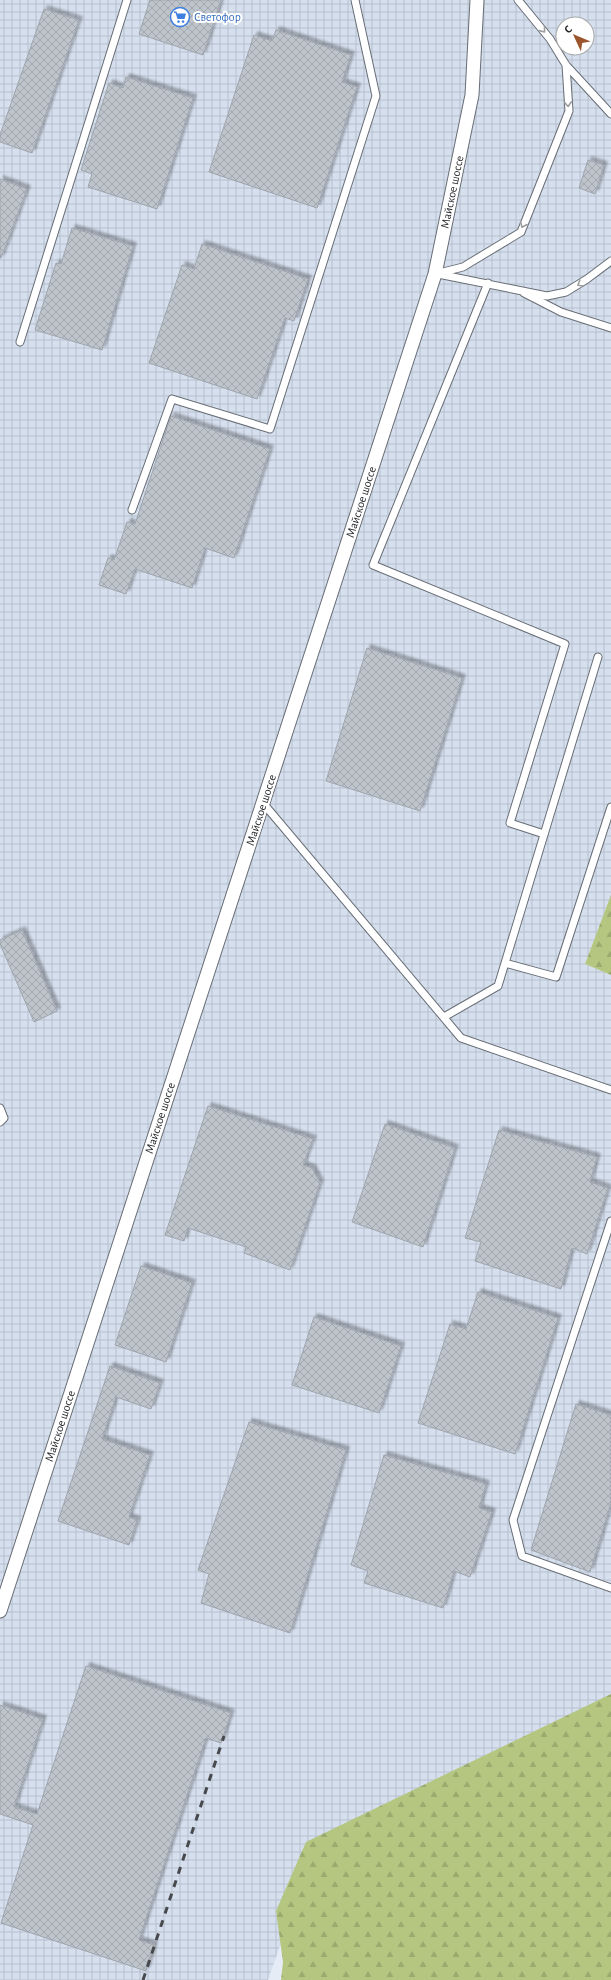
<svg xmlns="http://www.w3.org/2000/svg" width="611" height="1980" font-family="'Alegreya Sans',sans-serif">
<defs>
<pattern id="industrial-grid" width="8" height="8" patternUnits="userSpaceOnUse"><rect width="8" height="8" fill="#d5dfee"/><path d="M0 4h8M4 0v8" fill="none" stroke="#b7bfcc"/></pattern>
<pattern id="forest-firs" width="22" height="20" patternUnits="userSpaceOnUse"><rect width="22" height="20" fill="#b4c67f"/><path d="M5 1l3.5 6h-7zM16 11l3.5 6h-7z" fill="#9baa6e"/></pattern>
<pattern id="building-cross-hatch" width="8" height="8" patternUnits="userSpaceOnUse"><rect width="8" height="8" fill="#bec4cc"/><path d="M0 0l8 8M0 8l8-8" fill="none" stroke="#a3a8af"/></pattern>
<filter id="shadow"><feDropShadow dx="3.5" dy="-3.5" stdDeviation="1" flood-color="#0004"/></filter>
</defs>
<rect width="100%" height="100%" fill="#e6ecf5"/>
<!-- industrial -->
<path fill="url(#industrial-grid)" fill-rule="evenodd" d="M0,0h611v896l-26,68 26,11v720l-331,251 -12,34h-268zM563,24h24v24h-24z"/>
<!-- forest -->
<path fill="url(#forest-firs)" d="M611,895v80l-26,-11z
M611,1694v286h-330l2,-18 -7,-51 30,-69z"/>
<!-- building -->
<path fill="url(#building-cross-hatch)" stroke="#9fa5ad" filter="url(#shadow)" d="M150,0h71l-18,55 -64,-21z
M44,9l35,11 -47,133 -32,-11v-7z
M276,30l75,25 -9,27 15,5 -40,121 -108,-36 45,-137 18,6z
M126,77l67,21 -36,111 -69,-22 4,-13 -11,-4 28,-87 14,5z
M588,160l16,5 -9,29 -16,-6z
M0,179l27,10 -26,69h-1z
M72,228l61,18 -31,104 -67,-20 21,-67 5,1z
M202,244l106,35 -14,42 -9,-3 -28,81 -108,-36 33,-98 12,4z
M171,416l99,33 -36,109 -29,-10 -13,40 -57,-19 -9,25 -27,-9 9,-27 6,2 13,-38 8,2z
M367,648l95,30 -42,133 -94,-30z
M22,930l35,81 -23,11 -34,-78v-4z
M208,1106l105,33 -10,26 9,3 8,15 -30,87 -46,-17 2,-6 -58,-19 -4,13 -19,-6z
M385,1124l70,24 -32,99 -71,-25z
M499,1130l98,27 -7,25 18,6 -21,66 -15,-6 -11,41 -86,-28 6,-19 -16,-4z
M141,1266l51,17 -26,79 -51,-17z
M478,1292l80,26 -43,136 -97,-31 32,-99 16,5z
M314,1317l87,29 -22,67 -87,-28z
M110,1366l50,17 -9,26 -35,-12 -14,42 48,16 -21,62 8,3 -8,25 -71,-24z
M576,1404l35,11v88l-21,69 -59,-22z
M249,1422l97,28 -56,183 -89,-30 8,-29 -11,-4z
M384,1455l102,29 -7,24 13,4 -22,65 -16,-6 -11,37 -79,-25 4,-12 -17,-6z
M86,1666l145,47 -10,30 -15,-5 -67,202 15,5 -8,26 -145,-48 32,-98 -33,-11v-109l43,14 -29,88 23,7z"/>
<g fill="none" stroke-linecap="round" stroke-linejoin="round">
<defs>
<path id="lane" d="M518,0l32,39 16,26 45,49
M435,274l28,-7 58,-35 48,-121 -3,-46
M438,274l109,22 19,-4 21,-13 24,-18
M488,283l-115,282 192,79 -55,179 34,11
M524,293l37,19 50,16
M20,342l107,-342
M132,510l40,-111 98,30 106,-333 -21,-96
M263,803l198,235 150,52
M505,963l51,14 55,-170
M444,1017l54,-31 100,-329
M0,1108l4,10 -4,4
M611,1221l-98,299 9,36 89,32"/>
<path id="street" d="M0,1611l435,-1337 37,-179 5,-95"/>
</defs>
<!-- lane casing -->
<use href="#lane" stroke="#696e76" stroke-width="9"/>
<!-- street casing -->
<use href="#street" stroke="#696e76" stroke-width="15"/>
<!-- lane -->
<use href="#lane" stroke="#fff" stroke-width="7"/>
<!-- street -->
<use href="#street" stroke="#fff" stroke-width="13"/>
<!-- rail -->
<path stroke="#47494d" stroke-width="3" stroke-dasharray="7 7" stroke-linecap="butt" d="M143,1980l81,-244"/>
</g>
<!-- one-way arrows -->
<defs><path id="oneway-chevron" d="M-2-3.5L2.5 0L-2 3.5" fill="none" stroke-width="1.6" stroke-linecap="round" stroke-linejoin="round"/></defs>
<g stroke="#9d9e9f">
<use href="#oneway-chevron" transform="translate(543 30) rotate(51)"/>
<use href="#oneway-chevron" transform="translate(568 104) rotate(87)"/>
<use href="#oneway-chevron" transform="translate(523 225) rotate(113)"/>
<use href="#oneway-chevron" transform="translate(580 284) rotate(149)"/>
</g>
<!-- icons -->
<defs>
<symbol id="supermarket-ring" viewBox="-11 -11 22 22"><circle r="9.5" fill="#fff" stroke="#3f7fe0" stroke-width="1.5"/><path d="M-6-5.5h2.5l.6 2H6L4.5 2H-2.5L-4.4-4H-6ZM-1.5 3.2a1.3 1.3 0 1 0 .1 0ZM3 3.2a1.3 1.3 0 1 0 .1 0Z" fill="#3f7fe0"/></symbol>
</defs>
<g fill-rule="evenodd">
<use href="#supermarket-ring" x="169" y="6" width="22" height="22"/>
</g>
<g text-anchor="middle" dominant-baseline="central" stroke-width="4" stroke-linejoin="round" paint-order="stroke">
<!-- shop labels -->
<g font-size="12" fill="#366cbe" stroke="#fff" text-anchor="start">
<text x="194" y="17">Светофор</text>
</g>
<!-- street labels -->
<g font-size="12" fill="#25272a" stroke="#fff">
<text transform="translate(452 192) rotate(-78)">Майское шоссе</text>
<text transform="translate(361 502) rotate(-72)">Майское шоссе</text>
<text transform="translate(261 810) rotate(-72)">Майское шоссе</text>
<text transform="translate(160 1118) rotate(-72)">Майское шоссе</text>
<text transform="translate(60 1426) rotate(-72)">Майское шоссе</text>
</g>
</g>
<!-- north arrow -->
<g transform="translate(575 36) rotate(314)"><circle r="19" fill="#ffffff" stroke="#a8a9aa"/>
<path d="M0-3L7 15L0 10L-7 15Z" fill="#9c562d"/>
<text y="-6" font-size="11" font-weight="bold" text-anchor="middle" fill="#25272a">С</text>
</g>
</svg>
